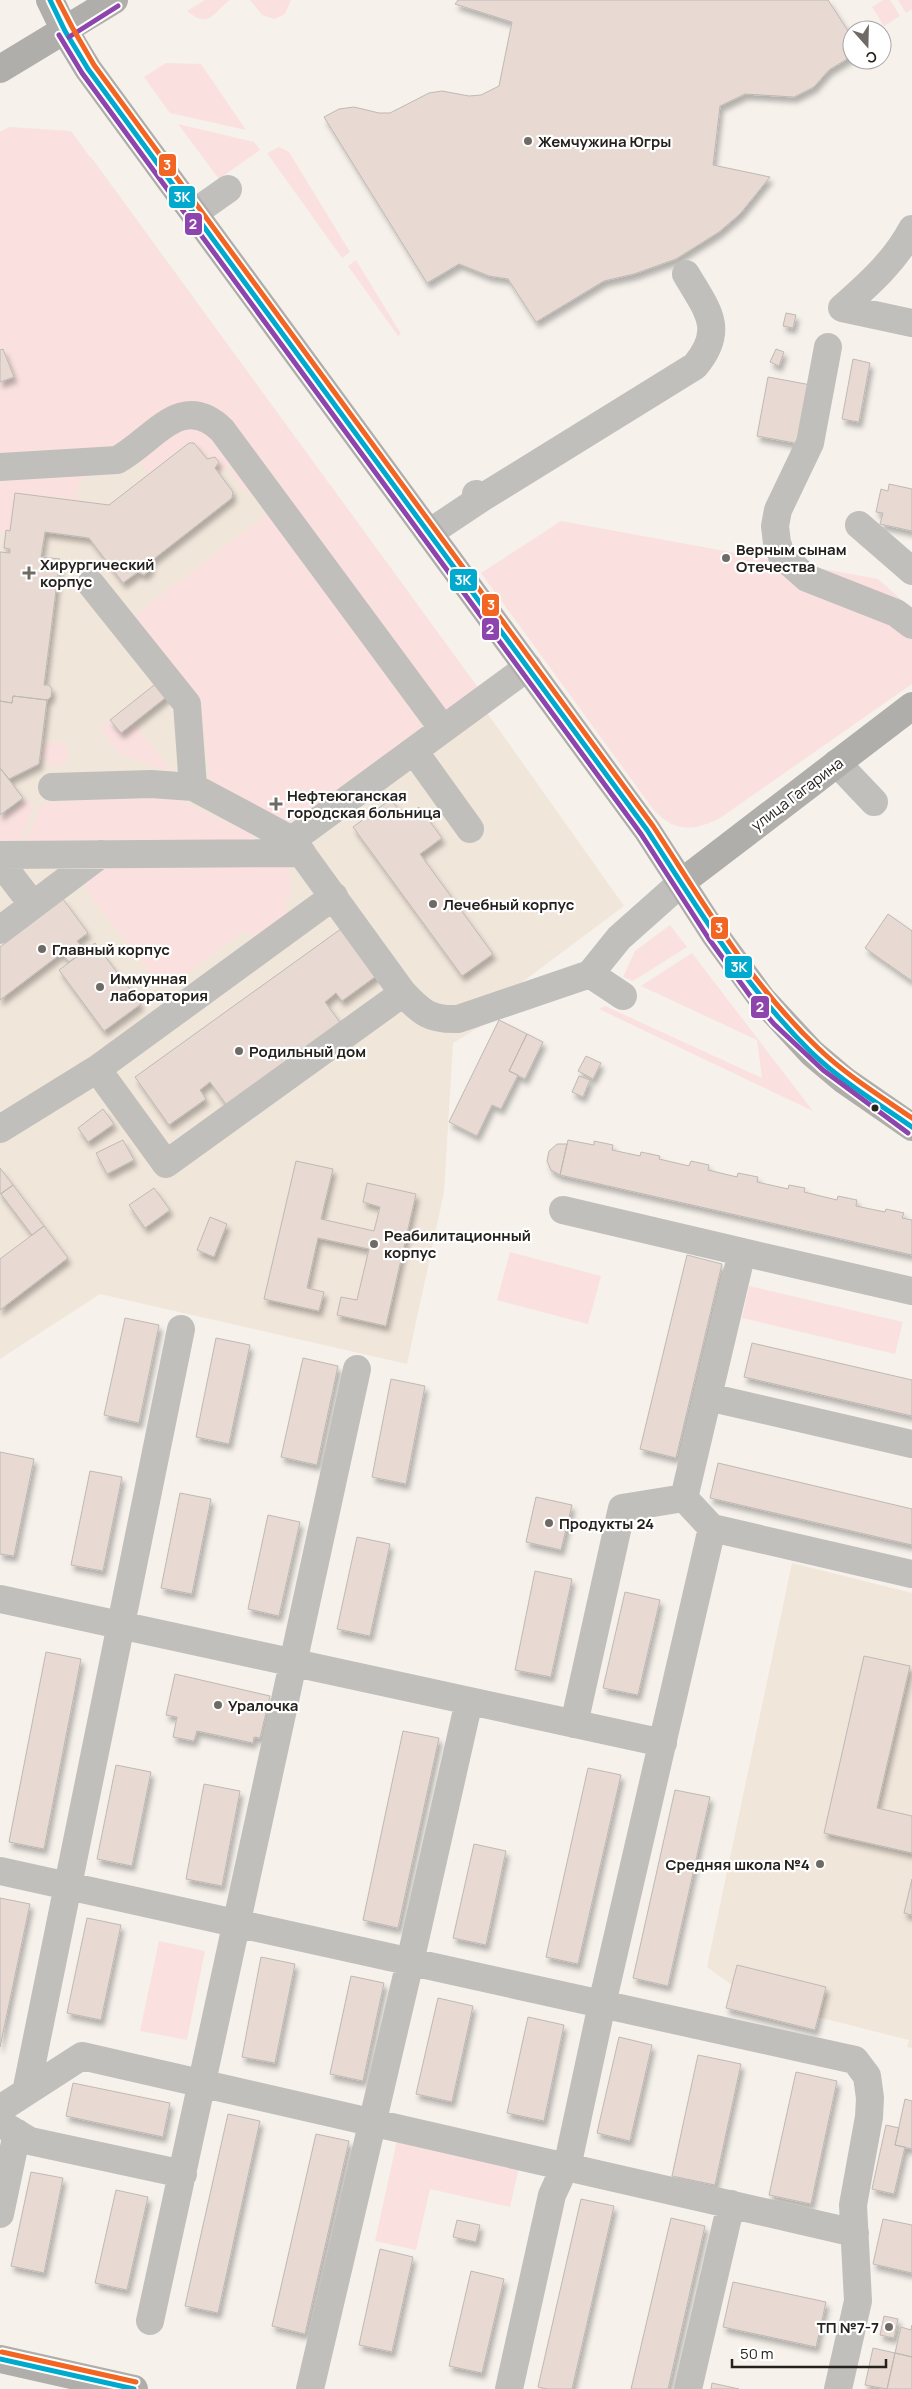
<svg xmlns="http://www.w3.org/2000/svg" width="912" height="2389" font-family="Manrope,sans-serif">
<defs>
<filter id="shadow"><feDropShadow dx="3" dy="5.5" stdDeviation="2.5" flood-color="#0004"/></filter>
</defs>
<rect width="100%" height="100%" fill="#f6f1eb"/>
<!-- built -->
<path fill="#f1e6da" d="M19,147l72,10 388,532 -6,4 151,213 -103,77 -30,37 -38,23 -9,149 -37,172 -307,-70 -100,65v-1200z
M792,1563l120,30v455l-5,-1 2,-7 -91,-23 8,-30 -88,-22 -6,20 -25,-18z"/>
<!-- green -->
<path fill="#fae1df" d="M205,0h25c-17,12 -20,30 -43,11z
M250,0h41l-6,14 -11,5 -12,-4z
M883,0h7l10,16 -16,10 -12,-19z
M898,0h14v9l-6,4z
M166,63l35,1 45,66 -76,-17 -26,-36z
M178,124l76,18 6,8 -41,29z
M9,127l62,4 408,558 -34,24 -221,-296 -106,31 -118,8v-324z
M279,147l10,5 61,100 -8,6 -75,-105z
M356,260l45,74 -3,2 -50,-70z
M202,425l33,37 -16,12 -4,-6 4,-6 -4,-5 -8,2 -12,-16h-6l-41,31 -9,-14 30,-28z
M238,467l23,31 -15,-5 -16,-20z
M87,473l-9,14 -1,14 -62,-8 -5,38 -4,-1v3l-6,-1v-55z
M271,511l144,194 6,27 -126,94 -84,-40 -12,-87 -65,-83z
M561,521l317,58 34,30v75l-192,134c-27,14 -47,14 -67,-9l-172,-236z
M110,720l11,13 13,-10 35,45 -4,3 -46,-18 -19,-24z
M42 754a13 13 0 1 1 26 0a13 13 0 1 1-26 0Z
M163,792l91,43 2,8 -232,2 18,-42z
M25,799l10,6 -16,40 -19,-4v-23z
M282,863l8,7 1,27 -6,5c5,19 -8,24 -22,34h-9l-9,-5 -72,52 -12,2 -4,-3 -69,-89 -3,-13 19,-14z
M670,925l17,22 -54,34 -10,-4 12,-26z
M692,953l121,158 -214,-102 6,-3 157,72 -5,-38 -116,-54z
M510,1252l91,24 -13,48 -91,-24z
M749,1286l154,36 -8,32 -153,-36z
M159,1941l46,10 -18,89 -47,-9z
M398,2136l122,27 -10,44 -80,-18 -14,61 -41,-9z"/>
<!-- building -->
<path fill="#e8d9d2" stroke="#beb9b5" filter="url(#shadow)" d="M458,0h370l24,37v19l-23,14 -15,17 -20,10 -49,-3 -25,12 -7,59 57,12 -30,37 -21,18 -43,27 -42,15 -30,7 -68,41 -28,-43 -19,-3 -30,-12 -32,19 -103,-166 15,-8 15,-2 25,6h11l39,-20 13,-2 27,5 12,-1 18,-9 13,-64 -57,-18z
M786,313l10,2 -3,13 -10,-2z
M3,349l11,28 -14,5v-32z
M776,349l8,3 -5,14 -9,-4z
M853,359l17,4 -11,59 -17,-3z
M768,377l43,8 -11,59 -43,-8z
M189,443h5l13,16 8,-2 4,5 -4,6 18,24 -1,6 -82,64 1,7 -7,6 -6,-3 -15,11 -34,-45 -44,-6 -4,25 19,2 -16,126h5l3,4 -1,8 -4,3 -34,-4 -1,7 -12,-2v-149l10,1v-4l-6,-1 2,-18 4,1 5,-38 94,12z
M889,484l23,5v42l-32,-7 3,-11 -7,-1 5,-23 7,2z
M158,682l11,13 -48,38 -11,-13z
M13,696l34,4 -8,64 -30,15 -9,-11v-67l12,2z
M0,768l23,30 -23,17z
M391,799l13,19 15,-11 23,31 -22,16 73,100 -31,22 -109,-149z
M63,899l25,34 -11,8 8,10 -16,11 -7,-9 -62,47v-53z
M888,914l24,17v50l-47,-33z
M345,926l34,48 -37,27 -6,-8 -11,9 17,23 -114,82 -18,-25 -10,8 6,9 -37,26 -34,-48z
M95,943l46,61 -37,27 -45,-61z
M499,1020l28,14 -18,37 9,4 -17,34 -9,-4 -15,31 -28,-14z
M527,1034l16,8 -18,37 -16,-8z
M586,1056l15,7 -8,16 -15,-8z
M579,1076l11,4 -7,17 -11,-5z
M103,1109l11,15 -26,18 -10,-14z
M123,1140l11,20 -27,14 -11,-21z
M568,1140l26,5v-4l19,4 -1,5 28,6 1,-4 19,4 -1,3 30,7 2,-5 18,4 -1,5 29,7 1,-4 20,4 -1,5 31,7 1,-4 16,3 -1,4 33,8 1,-4 19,4 -1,6 29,6 1,-3 18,4 -2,5 10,2v35l-352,-80z
M557,1144h10l-7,31 -9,-5 -4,-9 2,-10z
M296,1161l37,8 -12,50 53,12 6,-24 -17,-5 4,-19 49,11 -30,132 -49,-11 4,-18 16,3 12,-51 -51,-11 -11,50 17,4 -5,19 -55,-12z
M0,1168l13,17 -13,9z
M13,1185l31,41 -12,9 -31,-41z
M154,1188l16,22 -25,18 -16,-23z
M210,1217l17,7 -13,33 -17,-7z
M44,1226l24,32 -68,52v-51z
M687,1255l35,9 -46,194 -36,-9z
M125,1318l34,7 -20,98 -35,-8z
M216,1338l34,7 -21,99 -33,-7z
M752,1343l160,37v36l-168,-39z
M303,1358l35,8 -21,99 -36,-8z
M391,1379l34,7 -19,98 -34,-7z
M0,1452l34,7 -20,97 -14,-2z
M718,1463l194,46v36l-202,-47z
M90,1471l32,6 -19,94 -32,-6z
M180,1493l31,6 -19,95 -31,-6z
M536,1497l36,8 -11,45 -35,-8z
M268,1515l32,7 -21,94 -31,-7z
M357,1537l33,7 -20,92 -33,-7z
M535,1571l37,8 -21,98 -36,-7z
M625,1592l35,8 -22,95 -35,-7z
M46,1652l35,7 -37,190 -35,-7z
M864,1656l46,10 -33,142 35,8v37l-88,-20z
M175,1674l95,22 -10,42 -6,-1 -1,6 -56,-12 -3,10 -21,-4 4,-20 -11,-2z
M403,1731l36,7 -41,190 -35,-8z
M116,1765l35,7 -19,94 -35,-7z
M588,1768l33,7 -43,189 -32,-7z
M204,1784l36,7 -18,95 -36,-7z
M675,1790l35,7 -42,189 -35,-8z
M474,1844l32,7 -20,94 -33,-7z
M912,1879v36l-8,-2z
M0,1898l30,6 -30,143z
M87,1918l34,7 -20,95 -34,-7z
M261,1957l34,7 -20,99 -33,-6z
M737,1965l89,22 -11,43 -89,-22z
M351,1976l33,7 -21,98 -33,-7z
M438,1998l35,8 -21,96 -36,-8z
M528,2017l36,8 -20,96 -37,-8z
M619,2037l33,8 -22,96 -33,-8z
M698,2055l43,9 -26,121 -43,-9z
M796,2072l41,9 -26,123 -42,-9z
M73,2083l97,20 -7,34 -97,-21z
M905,2099l7,2v48l-17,-4z
M228,2114l32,7 -42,192 -33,-7z
M886,2125l13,3 -4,17 10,2 -11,47 -22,-5z
M316,2134l33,7 -44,193 -33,-8z
M31,2172l32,6 -19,95 -33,-7z
M116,2190l32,7 -21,93 -32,-7z
M581,2199l33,7 -42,183h-25l-9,-2z
M671,2218l34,8 -37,163h-37z
M883,2219l29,6v48l-39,-9z
M457,2220l23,5 -4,17 -23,-5z
M380,2249l33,8 -21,95 -33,-7z
M471,2271l33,8 -22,94 -33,-7z
M733,2282l93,20 -10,45 -93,-20z
M884,2316l14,3 -4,19 -14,-3z
M912,2325v32l-17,-4 6,-26 10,3z
M873,2348l22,5 -8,36 -22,-4z
M895,2353l17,4v32h-25z
M712,2383l27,6h-28z"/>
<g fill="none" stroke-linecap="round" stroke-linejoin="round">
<!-- minor -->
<path stroke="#c0bfbc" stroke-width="28" d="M194,213l34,-24
M912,229c-17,32 -43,55 -70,79l70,15
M828,347l-18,96 -32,67 -3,16 2,17 5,13 25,22 89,35 16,12
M0,467l117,-7c36,-19 64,-70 105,-30l221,299
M480,499l215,-133c31,-37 12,-56 -9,-92
M859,525l53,46
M429,533l51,-34 -4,-5
M91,584l96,120 6,83 99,53
M528,667l-236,173 111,153c19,20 27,27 55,26l132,-45 29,-36 63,-56
M414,751l56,78
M837,763l37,39
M52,787l99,-3 42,3
M0,855l302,-2
M0,862l33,43
M334,896l-237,173 69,95 237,-171
M0,930l101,-76
M590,974l33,22
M0,1129l97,-60
M563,1210l179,42
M912,1291l-170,-39 -58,246 28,30 200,46
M708,1397l204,47
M0,1599l663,144
M574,1724l48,-216 62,-10
M0,1871l855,189 12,16 3,22 -1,19 -16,88 5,96 -20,88
M26,2092l155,-763
M0,2109l82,-53 773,177
M0,2123l30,18 153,33
M0,2214l17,-81
M150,2321l207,-952
M310,2389l100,-427 59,-261
M509,2389l43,-194 17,-37 33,-154 110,-476
M688,2389l43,-185"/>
<!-- major -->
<path stroke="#afaeaa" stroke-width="28" d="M50,0l15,31 23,38 559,761 68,105 47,64 50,54 32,27 68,47
M0,69l114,-69
M682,882l230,-176
M0,2359l134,30"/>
<defs>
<path id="bus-1" d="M50,0l15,31 23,38 559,761c50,77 98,157 164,222 30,29 67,51 101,75
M0,2359l134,30"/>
<path id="bus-2" d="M59,35l23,38 559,761 68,105 42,58 23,27 49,46 85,63
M69,37l49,-31"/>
<path id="bus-3" d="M58,0l14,27 22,38 559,761c50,76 97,158 165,222 28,27 62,48 94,70
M2,2352l134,30"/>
</defs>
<!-- bus-1 casing -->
<use href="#bus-1" stroke="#fff" stroke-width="9"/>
<!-- bus-2 casing -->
<use href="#bus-2" stroke="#fff" stroke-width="9"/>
<!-- bus-3 casing -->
<use href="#bus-3" stroke="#fff" stroke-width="9"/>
<!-- bus-1 -->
<use href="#bus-1" stroke="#00a9ce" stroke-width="5"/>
<!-- bus-2 -->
<use href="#bus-2" stroke="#8e44ad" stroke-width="5"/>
<!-- bus-3 -->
<use href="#bus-3" stroke="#f26522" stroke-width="5"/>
</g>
<!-- markers -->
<g fill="#6e6a65" stroke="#fff" stroke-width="2">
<circle cx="528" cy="141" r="5"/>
<circle cx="726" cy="558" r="5"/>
<path d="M26.5 565.5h5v5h5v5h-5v5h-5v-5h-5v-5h5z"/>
<path d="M273.5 796.5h5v5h5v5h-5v5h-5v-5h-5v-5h5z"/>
<circle cx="433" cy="904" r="5"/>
<circle cx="42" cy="949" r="5"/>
<circle cx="100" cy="987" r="5"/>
<circle cx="239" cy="1051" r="5"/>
<circle cx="374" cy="1244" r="5"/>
<circle cx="549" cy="1523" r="5"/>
<circle cx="218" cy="1705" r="5"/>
<circle cx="820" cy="1864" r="5"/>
<circle cx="889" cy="2327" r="5"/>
</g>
<circle fill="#25211d" stroke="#fff" stroke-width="2" cx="875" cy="1108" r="4.5"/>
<g text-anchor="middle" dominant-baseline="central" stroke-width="4.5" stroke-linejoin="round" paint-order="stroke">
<!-- poi labels -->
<g font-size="15" font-weight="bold" fill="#25211d" stroke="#fff" text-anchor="start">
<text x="538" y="141">Жемчужина Югры</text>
<text x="736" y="549">Верным сынам<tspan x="736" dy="17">Отечества</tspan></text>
<text x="40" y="564">Хирургический<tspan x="40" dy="17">корпус</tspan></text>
<text x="287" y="795">Нефтеюганская<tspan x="287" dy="17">городская больница</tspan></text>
<text x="443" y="904">Лечебный корпус</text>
<text x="52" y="949">Главный корпус</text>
<text x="110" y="978">Иммунная<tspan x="110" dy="17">лаборатория</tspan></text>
<text x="249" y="1051">Родильный дом</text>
<text x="384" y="1235">Реабилитационный<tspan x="384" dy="17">корпус</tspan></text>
<text x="559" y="1523">Продукты 24</text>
<text x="228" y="1705">Уралочка</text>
<text x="810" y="1864" text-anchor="end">Средняя школа №4</text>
<text x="879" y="2327" text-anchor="end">ТП №7-7</text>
</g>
<!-- street labels -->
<g font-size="15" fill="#25211d" stroke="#fff">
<text transform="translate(797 794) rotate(-37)">улица Гагарина</text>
</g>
</g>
<g stroke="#fff" stroke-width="2">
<rect x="158" y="153" width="19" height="24" rx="5" fill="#f26522"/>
<rect x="168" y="185" width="28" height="24" rx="5" fill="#00a9ce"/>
<rect x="184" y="212" width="19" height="24" rx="5" fill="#8e44ad"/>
<rect x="449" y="568" width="29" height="24" rx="5" fill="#00a9ce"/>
<rect x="481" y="593" width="19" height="24" rx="5" fill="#f26522"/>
<rect x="481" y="617" width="19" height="24" rx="5" fill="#8e44ad"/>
<rect x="710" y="916" width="19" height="24" rx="5" fill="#f26522"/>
<rect x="724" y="955" width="29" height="24" rx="5" fill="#00a9ce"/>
<rect x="750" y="995" width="20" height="24" rx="5" fill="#8e44ad"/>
</g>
<g font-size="14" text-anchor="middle" font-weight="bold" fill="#fff">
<text x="167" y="170">3</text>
<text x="182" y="202">3К</text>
<text x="193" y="229">2</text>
<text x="463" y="585">3К</text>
<text x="491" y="610">3</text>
<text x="490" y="634">2</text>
<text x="719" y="933">3</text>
<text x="739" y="972">3К</text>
<text x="760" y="1012">2</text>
</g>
<!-- north arrow -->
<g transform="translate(867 45) rotate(160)"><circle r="24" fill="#ffffff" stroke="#a8a6a5"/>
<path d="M0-4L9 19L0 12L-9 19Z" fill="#6e6a65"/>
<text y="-8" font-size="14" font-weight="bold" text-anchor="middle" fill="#25211d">С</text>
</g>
<!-- scale -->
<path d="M732 2359v8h154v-8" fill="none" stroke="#25211d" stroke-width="2.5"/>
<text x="740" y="2359" font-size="15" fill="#25211d" stroke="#ffffff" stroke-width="4" paint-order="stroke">50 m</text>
</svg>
